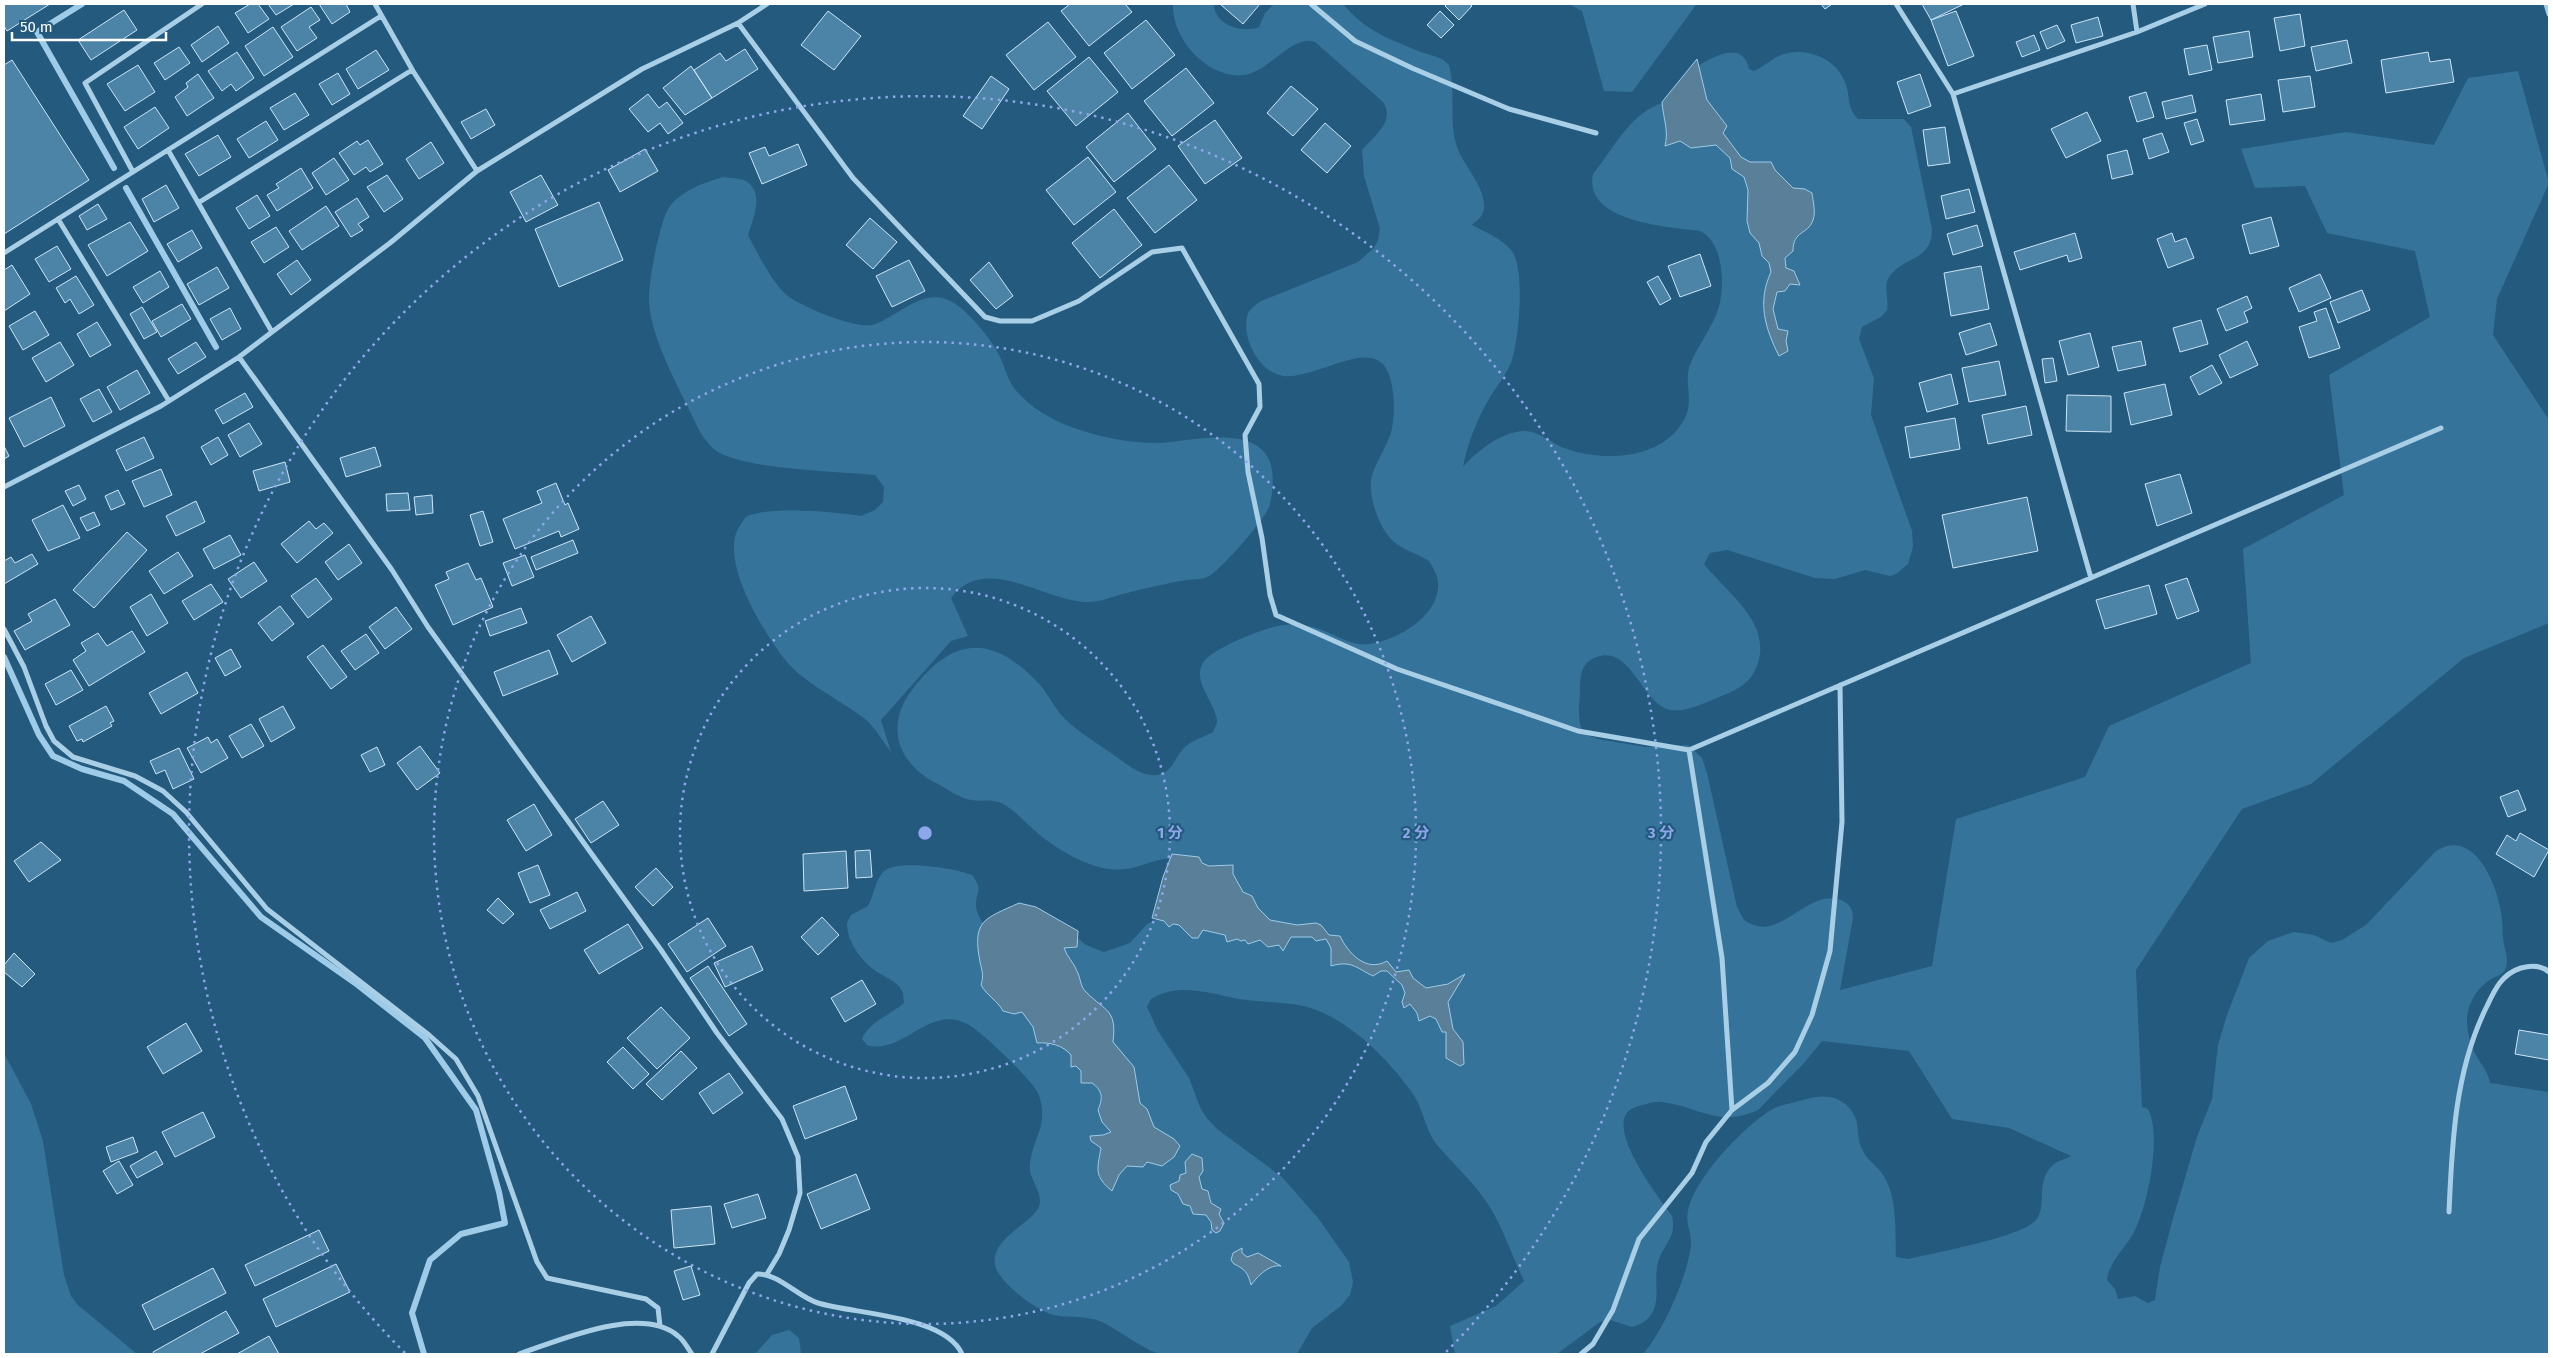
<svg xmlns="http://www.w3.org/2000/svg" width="2553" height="1358" font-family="'Fira Sans','Noto Sans JP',sans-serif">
<rect width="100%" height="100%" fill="#245a7e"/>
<!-- green -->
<path fill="#35739a" d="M1173,4h41c0,20 27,30 45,23l6,-14 9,-9h69c21,26 48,36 78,48 11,4 20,4 28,13 7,26 0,54 7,79 6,21 29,41 28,63 0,8 -6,13 -12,18 13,7 29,13 39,25 15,17 8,92 0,113 -6,13 -15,24 -22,36 -12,20 -22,46 -26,68 15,-17 37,-34 60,-36 15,-1 28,12 41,17 40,15 105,12 123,-35 5,-15 -2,-31 2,-45 9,-26 29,-45 32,-72 3,-21 0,-55 -21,-65 -32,-4 -117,-9 -107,-57 22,-27 38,-64 74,-72l68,57 16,21 32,99 -27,-107 -43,-35 -20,-68c17,-11 50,-31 56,0l5,2c9,-4 15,-10 23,-14 23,-12 57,-1 67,23 7,14 2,27 14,39h46l7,8 21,102c0,34 -30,26 -44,50 -4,8 1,21 -1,31l-6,7 -19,10 -3,12 15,39 -3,37 41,116 1,16 -5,17 -12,10 -6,2 -25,-6 -30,9 -20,-1 -88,-28 -17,3 -6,11c23,29 69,59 53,102 -6,16 -18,23 -33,29 -16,6 -37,18 -54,15 -29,-6 -39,-68 -76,-52 -14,6 -14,21 -14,35 -1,14 -3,29 4,41l14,5 47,8 43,-2 14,13 5,15 30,134 7,13c7,5 17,8 26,6 23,-6 50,-39 75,-24 6,4 8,9 8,16l-13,72 92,-24 24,-147 129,-42 24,-51 142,-63 -8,-114 101,-54 -15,-120 101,-58 -15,-66 -88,-18 -22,-47 -50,2 -14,-39 105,-17 88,13 34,-67 50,-7 31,112 -52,116 -4,36 56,85v203l-85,35 -153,126 -69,25 -106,161 6,137 6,2c14,26 0,95 -13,121 -8,17 -26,31 -28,50l8,9 3,10 17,-3 13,7 7,-3 5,-33 14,-52 23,-78 15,-38 6,-54 9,-30 22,-57 19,-17 26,-9 20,3 17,8 11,-3 24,-15 70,-74c40,-25 63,38 66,68 1,6 0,13 1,19 1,9 6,21 3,30 -3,7 -9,8 -15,11 -13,8 -24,25 -24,41 0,10 3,25 8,33 5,11 13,17 15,30l59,9v262h-906c20,-22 45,-79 48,-109 1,-12 -6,-22 -3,-34 6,-32 54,-83 83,-101 8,-5 22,-7 32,-10 19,-6 38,-6 50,13 7,10 3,25 9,36 4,10 13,15 19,23 17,22 14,59 15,85l13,2c25,-6 114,-22 127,-39 12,-14 -2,-39 18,-56 5,-4 13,-5 17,-8l-62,-28 -57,-9 -43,-68 -87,-10 -17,21 -47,48c-39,18 -58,-3 -96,-8 -7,-1 -15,2 -23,4 -45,10 21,93 33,110 5,20 -7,27 -13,43 -9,24 11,57 -27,68l-22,-7 -10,2 -43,32h-102l-5,-28 46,-20 28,-25c-11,-23 -20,-50 -33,-72 -14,-24 -36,-43 -54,-64 -12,-15 -13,-35 -24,-51 -25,-36 -70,-81 -114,-89 -20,-3 -40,-3 -60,-6 -30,-6 -60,-17 -88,0l-4,8 11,24 31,47 11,29 6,10 11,12 65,48 36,41 31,44 4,20 -3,13 -9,11 -29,22 -15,26c-31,0 -63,0 -94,0 -14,0 -28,2 -42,0 -14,-2 -44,-25 -59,-32 -16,-7 -32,-4 -48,-7 -17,-4 -56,-33 -59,-50 -4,-25 30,-38 42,-55 9,-12 -5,-27 -7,-39 -2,-18 10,-35 12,-52 1,-11 -1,-23 -8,-32 -10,-14 -51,-54 -65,-62 -39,-23 -66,31 -102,20l-5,-6c7,-17 28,-24 42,-36 -1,-4 0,-8 -2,-12 -4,-9 -17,-14 -25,-19 -16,-11 -30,-30 -30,-49l4,-8 17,-9c6,-11 7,-26 16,-35 13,-12 72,-3 88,4 12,17 4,14 4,30 0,9 6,16 10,23l82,114 92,111 -104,-204 17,-15 13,11 18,7 26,-9 17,-19 20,-10 23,-53c-9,0 -19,-3 -27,-2 -18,4 -34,13 -54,10 -25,-3 -56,-22 -75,-39 -9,-8 -19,-19 -29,-25 -12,-7 -22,-3 -34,-5 -12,-2 -25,-12 -35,-17 -39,-20 -51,-58 -24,-93 42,-56 82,-55 128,-5 9,10 15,24 25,34 14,14 34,25 50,37 12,8 26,21 42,19 16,-3 17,-16 26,-26 8,-9 21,-12 30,-17 1,-3 4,-8 4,-11 -1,-19 -28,-41 -12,-61 12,-13 62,-34 80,-35 7,-1 16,0 23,1 20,3 41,21 62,18 28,-4 71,-29 68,-62 -1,-8 -5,-14 -9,-21 -12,-8 -30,-12 -39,-23 -11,-13 -21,-39 -19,-57 1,-13 16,-34 20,-49 5,-17 5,-61 -12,-71 -21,-14 -68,18 -95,15 -24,-3 -42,-36 -37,-59 1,-7 8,-12 14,-16l97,-39 16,-14 4,-8 2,-11 -16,-53 -2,-26c12,-14 34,-29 21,-48l-68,-60c-21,-9 -46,29 -70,33 -37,5 -74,-37 -72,-71z
M1569,4h127v1l-64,87 -28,-1 -22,-80z
M723,177c6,1 17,1 23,4 19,12 7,38 2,54 8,16 26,51 40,61 14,11 68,33 84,29 27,-8 52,-41 82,-22 15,9 40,39 47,56 4,9 7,21 13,29 15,19 38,32 60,40 26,9 56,15 83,15 33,-1 102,-21 114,22 3,13 2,29 -2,42 -4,12 -50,66 -62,70 -6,3 -14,2 -21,3 -22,4 -45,9 -67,15 -10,3 -19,7 -31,7 -43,0 -103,-50 -137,-4l17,38 -17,5 -70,79 10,32c-8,-10 -16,-25 -26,-33 -23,-18 -61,-36 -79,-58 -22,-28 -70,-104 -45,-137 2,-3 4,-7 7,-8 22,-10 89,-4 113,0l14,-6 8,-8 1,-15 -9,-12c-40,-4 -125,-5 -157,-23 -8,-5 -13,-13 -18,-20 -16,-35 -50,-93 -51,-131 -1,-18 11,-82 21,-95 14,-17 34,-23 53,-29z
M4,1053l27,51 12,37 21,134 7,21 7,9 59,49h-133z
M789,1330l10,8 2,16h-46l17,-19z"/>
<!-- water -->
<path fill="#598098" stroke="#9ecbe7" d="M1697,59l10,41 20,26 -4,7 18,24 9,5h21l4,8 18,18 12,1 7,4c1,9 4,18 1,27 -5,15 -20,10 -20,31l-8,7 1,10 8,3 6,14 -10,-1 -5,7 -8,1 -4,17 5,20 10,2 -2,10 2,10 -9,5c-14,-28 -22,-54 -8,-84l-2,-9 -7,-7 -3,-13 -9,-10 -3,-12 1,-31 -4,-13 -12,-8 -2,-11 -14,-13 -25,3 -11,-7 -15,5c4,-15 -2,-29 -3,-44z
M1172,854l27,3 3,6 7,3 24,-1v9l10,18 9,4 6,12 12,12 27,5 19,-2 5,2 8,10 11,1c8,17 26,37 47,25l9,11 13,-2 4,8 13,10 22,-4 17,-10 -17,28 5,27 10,13 1,22 -4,2 -14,-8v-26h-4l-6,-13 -6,-3 -11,5 -2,-8 -7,-9 -6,4 -2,-6 3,-9 -3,-8 -15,-14h-6l-8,5c-17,-8 -21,-16 -42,-10v-18l-5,-9 -10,2 -4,-4h-21l-8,14 -4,-6 -11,2 -8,-7 -12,4 -3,-4 -4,1 -4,-2 -10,3 -2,-7 -22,-5 -5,8h-6l-13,-13 -6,-1 -4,3 -5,-6 -12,-3 11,-41z
M1019,903l17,4 42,24 -1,16 -13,1c3,9 10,15 13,23 4,8 3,15 9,21 20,20 31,17 27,50l21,25 6,36 7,6 7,18 20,12 6,7 -6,11 -12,9 -15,-4 -4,5 -16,-1 -8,9 -7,16c-18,-15 -15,-21 -11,-43l-10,-7 -1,-5 13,-1 8,-3 -9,-10 -4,-12c5,-12 5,-19 -6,-27h-11v-12l-5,-5 -5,1v-12c-8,-10 -22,-13 -34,-12l-4,-16 -11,-15 -8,2 -11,-3c-6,-11 -16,-15 -22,-26 3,-10 1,-14 -1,-23 -8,-42 4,-43 39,-59z
M1192,1154l10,4 1,13 -4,6 3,12 6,2 3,12 10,6 -2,5 5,9 -4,8 -4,2 -4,-3 -1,-8 -5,-7 -13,-1 -3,-8 -7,-2 -5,-10 -7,-4 -1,-5 9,-4 1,-6 6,-2 -1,-11z
M1242,1248v5l5,4 11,-4 23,13c-12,-2 -23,10 -30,19 -3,-12 -6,-16 -17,-21l-3,-4 2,-7z"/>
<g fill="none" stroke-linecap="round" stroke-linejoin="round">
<!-- stream -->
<path stroke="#9ecbe7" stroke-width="6" d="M82,4l-45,28 77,136
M126,188l90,159
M4,657l35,78 14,21 29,13 42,12 49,33 88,103 94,66 70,55 51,72 23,82 6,31 -44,11 -31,26 -18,53 12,41"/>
</g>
<!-- building -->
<path fill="#4c84a7" stroke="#cde5f5" d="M4,4h46l-43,27 -3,-5z
M250,4h8l11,15 -21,14 -13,-20z
M268,4h26l-18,11z
M319,4h27l4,8 -18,12z
M1070,4h55l7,8 -43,34 -28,-35z
M1220,4h40l-17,20z
M1447,4h22l3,2 -13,14 -14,-14z
M1821,4h11l-7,5z
M1922,4h42l-33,16z
M311,7l9,13 -11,7 8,11 -20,13 -16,-24z
M124,10l13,20 -46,30 -13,-20z
M828,11l33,25 -27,34 -33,-25z
M1440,11l14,14 -13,13 -14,-13z
M1956,11l18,45 -26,10 -17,-46z
M2300,14l5,32 -25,5 -6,-33z
M2098,17l5,19 -27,7 -5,-18z
M1146,20l29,35 -43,34 -28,-36z
M1048,22l28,35 -42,33 -28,-35z
M2057,25l8,16 -18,8 -7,-17z
M218,26l11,17 -27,19 -11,-17z
M273,27l20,30 -29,19 -19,-30z
M2249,31l4,26 -35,6 -5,-26z
M2034,35l6,15 -18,7 -6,-15z
M2347,40l5,23 -36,8 -5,-24z
M2207,45l5,25 -23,5 -5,-26z
M179,47l11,16 -25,17 -11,-17z
M745,49l13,20 -46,29 -18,-28 26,-17 6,8z
M376,50l13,20 -31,19 -12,-20z
M237,52l17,26 -18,13 -5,-7 -9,7 -14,-20z
M2428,52l2,10 20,-3 4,23 -68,11 -5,-33z
M1089,57l29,35 -42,34 -29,-35z
M12,60l77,120 -85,54v-169z
M138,65l17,27 -30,19 -18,-27z
M691,66l21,32 -27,17 -22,-27z
M1186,68l28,35 -42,33 -28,-35z
M338,73l12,21 -18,11 -13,-21z
M198,74l16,24 -27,18 -12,-19 13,-10 -2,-4z
M1920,74l11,32 -23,8 -11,-32z
M991,76l18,13 -27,40 -19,-13z
M2310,76l5,31 -32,5 -5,-32z
M1291,86l27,23 -25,27 -26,-23z
M2146,92l8,25 -17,5 -8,-25z
M295,93l14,22 -25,15 -14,-22z
M648,94l11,14 8,-6 16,21 -15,11 -8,-11 -12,9 -19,-23z
M2261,94l4,26 -35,5 -4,-25z
M2192,95l4,17 -30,7 -4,-17z
M155,107l14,21 -31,21 -14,-22z
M486,109l9,16 -24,14 -10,-17z
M2087,112l14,29 -35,17 -15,-29z
M1128,113l28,36 -42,33 -28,-35z
M2197,119l7,22 -13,4 -7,-22z
M1215,120l27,38 -37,26 -27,-38z
M266,121l12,19 -29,18 -12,-19z
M1325,123l26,23 -24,27 -26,-23z
M1945,127l5,36 -22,3 -5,-36z
M2162,133l7,19 -20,7 -6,-20z
M218,135l13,22 -32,19 -14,-22z
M368,140l15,24 -13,8 -4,-5 -12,8 -15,-22 18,-12 3,4z
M431,142l13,21 -25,16 -13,-20z
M798,144l9,21 -45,19 -13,-31 16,-6 4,9z
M645,149l13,22 -38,21 -12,-22z
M2127,150l6,24 -21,5 -5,-24z
M1088,157l28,35 -42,33 -28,-35z
M334,158l15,22 -23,15 -14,-22z
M1169,165l28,35 -42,33 -28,-35z
M301,168l12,20 -36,23 -10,-16 12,-7 -3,-4z
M387,175l16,24 -19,13 -17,-25z
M541,175l17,30 -32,17 -16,-30z
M166,185l13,23 -25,14 -12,-23z
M1969,189l6,23 -29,7 -5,-23z
M257,195l13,21 -21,13 -13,-21z
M357,198l12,19 -11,7 5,6 -12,7 -16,-25z
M599,202l24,58 -64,27 -24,-58z
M98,204l9,15 -20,11 -8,-14z
M326,206l13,20 -37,24 -13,-19z
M1114,209l28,36 -42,33 -28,-35z
M2271,217l8,29 -29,8 -8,-29z
M870,218l27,24 -24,27 -27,-24z
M130,222l18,29 -41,25 -19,-31z
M1977,225l6,21 -30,9 -6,-21z
M276,227l13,20 -25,16 -13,-21z
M192,230l10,18 -24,14 -11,-18z
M2075,233l7,25 -13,4 -2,-7 -47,15 -6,-18z
M2172,233l3,9 11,-4 8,20 -26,10 -11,-29z
M57,246l14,23 -22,13 -14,-23z
M1700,254l11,32 -31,11 -12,-31z
M297,260l14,20 -20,15 -14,-21z
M909,260l16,31 -33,16 -16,-31z
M989,262l24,34 -17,13 -26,-29z
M12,265l18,29 -26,17v-41z
M1981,266l8,43 -38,7 -7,-43z
M217,267l12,21 -30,17 -12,-21z
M160,271l9,16 -26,16 -10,-16z
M2320,274l11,24 -32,14 -10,-24z
M76,276l18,29 -15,9 -9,-15 -5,4 -9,-15z
M1658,276l13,23 -11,6 -13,-23z
M2362,290l8,20 -32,13 -8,-21z
M2247,296l5,12 -8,4 4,10 -22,9 -9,-22z
M182,304l9,15 -30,18 -9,-16z
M142,307l15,25 -13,7 -14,-25z
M230,308l11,21 -19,11 -12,-21z
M2326,308l14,40 -31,10 -10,-31 18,-6 -3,-9z
M35,311l14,24 -26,15 -14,-24z
M2201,320l7,24 -28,8 -7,-24z
M97,322l14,23 -21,12 -13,-23z
M1990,323l7,22 -31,10 -7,-22z
M2090,333l9,34 -31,8 -9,-34z
M2141,341l5,24 -28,6 -6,-24z
M2247,341l11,24 -28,13 -11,-23z
M60,342l14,23 -28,17 -14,-24z
M196,342l10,15 -28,17 -10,-15z
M2053,358l4,23 -12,2 -3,-24z
M1999,361l7,34 -37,7 -7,-34z
M2212,365l10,18 -23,12 -9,-18z
M137,370l13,23 -30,17 -13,-23z
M1951,374l7,30 -31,8 -8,-29z
M2165,384l7,31 -41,10 -7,-32z
M99,389l13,23 -19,10 -13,-23z
M245,393l8,14 -30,17 -8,-14z
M2067,395l44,1v36l-45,-1z
M51,397l14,29 -41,21 -15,-29z
M2026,406l6,29 -44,9 -6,-29z
M1955,418l5,31 -50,9 -5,-31z
M249,423l13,21 -22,13 -12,-22z
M144,437l10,21 -28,13 -10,-21z
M218,437l10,18 -17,10 -10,-18z
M4,446l5,10 -5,3z
M375,447l6,19 -35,11 -6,-19z
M285,462l5,20 -31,9 -6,-20z
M161,469l11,26 -28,12 -12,-26z
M2180,474l12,39 -35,13 -12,-42z
M556,483l9,22 3,-2 11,26 -18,8 -2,-6 -44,18 -12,-30 39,-16 -5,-12z
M79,485l7,14 -13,7 -8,-15z
M118,490l7,14 -14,6 -6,-14z
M408,493l2,17 -23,1 -1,-17z
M432,495l1,18 -17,2 -2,-18z
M2027,497l11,54 -85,17 -11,-53z
M196,501l9,21 -29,14 -10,-20z
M63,505l17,33 -32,13 -16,-31z
M483,511l10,31 -13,4 -10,-31z
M94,512l6,13 -13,6 -7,-13z
M309,521l7,8 8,-6 9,10 -36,30 -16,-19z
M127,532l20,18 -53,58 -21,-18z
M230,535l11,20 -27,14 -11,-20z
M573,540l5,13 -42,17 -5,-13z
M349,544l13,19 -24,17 -13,-18z
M178,552l15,24 -29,18 -15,-23z
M32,554l6,10 -34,20v-23l7,-4 4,6z
M525,555l9,22 -22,9 -9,-23z
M254,562l13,19 -26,17 -13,-19z
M468,563l8,17 5,-2 12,29 -40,18 -18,-40 14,-6 -3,-7z
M316,578l16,21 -24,19 -17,-22z
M2187,578l12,33 -22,8 -12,-34z
M211,584l12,18 -29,18 -12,-19z
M2149,585l8,29 -52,15 -9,-29z
M151,594l17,29 -21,13 -17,-29z
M55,599l15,26 -45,25 -11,-19 18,-10 -4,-7z
M280,606l14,18 -22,17 -14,-18z
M396,607l16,22 -27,20 -16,-22z
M521,608l6,15 -37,13 -5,-15z
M591,616l15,27 -34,19 -15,-27z
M132,631l13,21 -56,34 -16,-26 13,-9 -5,-8 17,-10 9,13z
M366,634l13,19 -24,17 -14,-19z
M323,645l24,32 -16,12 -24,-32z
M231,649l10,18 -16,9 -10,-18z
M549,650l9,24 -55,22 -9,-24z
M71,670l12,20 -27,15 -11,-21z
M187,672l11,21 -37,21 -12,-21z
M106,706l8,15 -4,2 2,3 -29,16 -1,-3 -5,2 -8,-15z
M283,706l12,22 -24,14 -12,-23z
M251,724l13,22 -22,12 -13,-22z
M208,737l3,6 6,-4 11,19 -27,15 -14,-25z
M420,746l20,27 -23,17 -20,-27z
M377,747l8,18 -15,7 -9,-17z
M179,748l15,31 -21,10 -8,-19 -9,4 -6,-13z
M2518,790l8,20 -18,7 -8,-20z
M603,801l16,24 -28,18 -16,-24z
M534,804l18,31 -26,16 -19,-31z
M2520,833l29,17 -15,27 -38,-23 11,-19 9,6z
M41,842l20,18 -32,22 -15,-21z
M870,850l2,27 -16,1 -1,-27z
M846,851l2,37 -44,3 -1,-37z
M538,865l12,30 -20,8 -12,-30z
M656,868l17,19 -20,19 -18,-19z
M577,892l9,19 -36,18 -10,-19z
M498,898l16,16 -11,10 -16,-14z
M822,917l17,18 -21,20 -17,-18z
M708,918l18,28 -39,26 -19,-28z
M628,924l15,24 -44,26 -15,-24z
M752,946l11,24 -38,17 -11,-24z
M14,953l21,21 -13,13 -18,-15v-7z
M708,966l39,58 -18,12 -39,-58z
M862,980l14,24 -31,18 -14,-24z
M661,1007l29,31 -33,31 -30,-31z
M186,1023l16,28 -39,23 -16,-27z
M2519,1030l30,5v25l-34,-6z
M623,1047l26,27 -16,15 -26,-27z
M681,1051l16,17 -35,32 -16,-16z
M729,1073l14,20 -30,21 -14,-21z
M845,1086l12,33 -52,20 -12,-33z
M203,1112l12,25 -40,20 -13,-25z
M133,1137l5,15 -27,10 -5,-15z
M156,1151l7,13 -26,14 -7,-12z
M119,1161l14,24 -16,9 -14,-23z
M856,1174l14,35 -49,20 -14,-35z
M758,1194l8,24 -34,10 -8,-24z
M711,1206l4,38 -41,4 -3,-38z
M319,1230l10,21 -74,35 -10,-21z
M336,1264l14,28 -74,35 -13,-28z
M691,1266l9,29 -17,5 -9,-29z
M213,1268l13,25 -72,37 -12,-25z
M226,1311l13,22 -39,21h-46l-1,-2z
M269,1336l10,18h-42z"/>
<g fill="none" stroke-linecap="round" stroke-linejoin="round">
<!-- minor -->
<path stroke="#a9cfe6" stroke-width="5" d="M375,4l38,67 64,100
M1311,4l44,37 57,27 97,41 87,24
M1896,4l57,90 138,484
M2133,4l4,28
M2546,4l3,10
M738,23l115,155 132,139 15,4h32l47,-20 73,-49 30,-4 77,136 1,23 -15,28 3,37 14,66 8,57 6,20 121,54 181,62 111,19 752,-322
M1953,94l184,-62 68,-28
M168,150l104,182
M133,172l-48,-89 117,-79
M198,203l214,-133
M58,219l111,182
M4,253l377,-237
M239,357l153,213 36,57 233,323 56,83 65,86 16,38 2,36 -11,37 -10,24 -12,20
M4,487l157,-81 78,-49 151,-114 87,-72 165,-102 96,-46 29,-19
M4,629l20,38 22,59 8,15 19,16 62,19 28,15 23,21 81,97 162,126 27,24 22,37 59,166 10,16 99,21 12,9 2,18
M1689,750l33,208 10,152
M2449,1212c3,-70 6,-142 38,-206 8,-17 15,-32 34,-38 11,-3 20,-3 28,4
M519,1354c39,-13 122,-50 159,-18 6,4 10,13 14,18
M712,1354l37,-71 8,-9c21,-1 41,23 61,29 35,11 127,12 144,51
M1581,1354l12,-10 20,-34 26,-71 53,-66 14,-31 26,-32 36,-27 27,-31 17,-37 18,-64 12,-129 -2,-137"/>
</g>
<!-- distance rings -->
<g fill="none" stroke="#8ea6ec" stroke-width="2.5" stroke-dasharray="2.5 5">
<circle cx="925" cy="833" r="245"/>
<circle cx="925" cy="833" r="491"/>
<path d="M405 1353A736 736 0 1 1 1445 1353"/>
</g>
<circle cx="925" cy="833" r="8" fill="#8ea6ec" stroke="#245a7e" stroke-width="2.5"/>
<g font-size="15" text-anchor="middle" font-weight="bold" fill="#8ea6ec" stroke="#245a7e" stroke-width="4.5" stroke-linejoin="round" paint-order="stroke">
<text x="1170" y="838">1 分</text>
<text x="1416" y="838">2 分</text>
<text x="1661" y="838">3 分</text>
</g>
<!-- border -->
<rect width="2553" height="1358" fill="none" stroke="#ffffff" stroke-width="10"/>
<!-- scale -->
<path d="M12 32v8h154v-8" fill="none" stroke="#ffffff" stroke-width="2.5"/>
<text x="20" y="32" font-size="15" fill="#ffffff" stroke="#245a7e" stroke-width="4" paint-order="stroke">50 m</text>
</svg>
